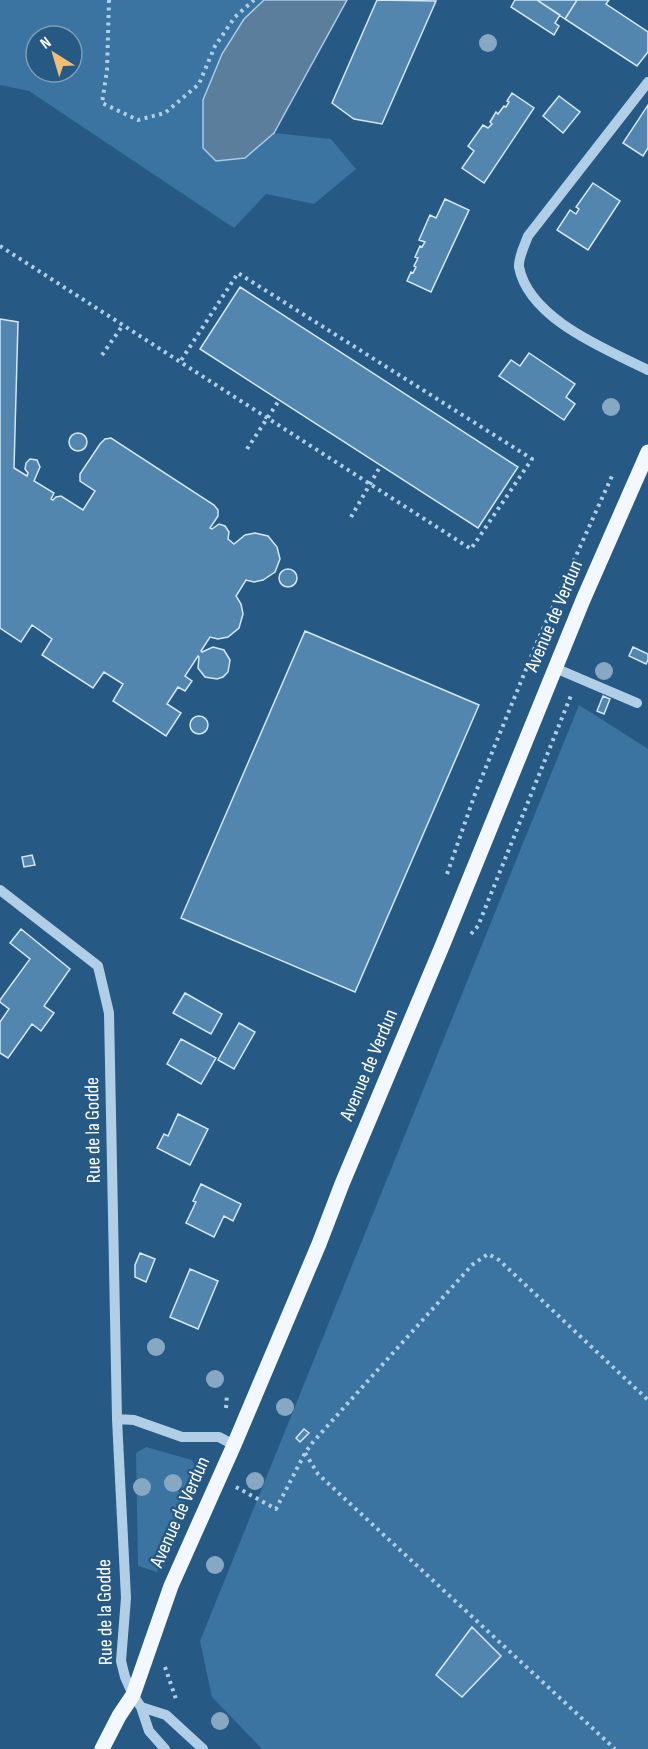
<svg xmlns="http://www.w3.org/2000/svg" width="648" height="1749" font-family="'Sofia Sans Condensed',sans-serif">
<rect width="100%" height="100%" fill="#265a84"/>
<!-- green -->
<path fill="#3b74a1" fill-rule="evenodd" d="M0,0h264l-20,19 -22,35 -19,46v48l42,10 29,-25 57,6 25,30 -42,35 -48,-10 -32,34 -205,-137 -29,-6zM36,36h36v36h-36z
M579,705l69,44v1000h-386l-50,-52 -12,-56z
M146,1447l46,13 5,10 -40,102 -19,-6 -2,-113z"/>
<!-- water -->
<path fill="#5a7e9b" stroke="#a5cce8" stroke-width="1.5" d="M264,0h83l-73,133 -29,25 -29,3 -13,-13v-48l19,-46 22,-35z"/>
<!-- building -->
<path fill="#5386ae" stroke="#d4e7f6" stroke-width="1.5" d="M377,0l59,1 -54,123 -28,-5 -22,-16z
M515,0h22l23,15 -5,8 4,3 -5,9 -43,-28z
M537,0h40l-12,19z
M577,0h32l-3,4 42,28v20l-11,14 -72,-47z
M512,93l22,15 -50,75 -22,-15 12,-17 -6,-5 15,-21 5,3 4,-4 -2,-2 6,-10 2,2 6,-8 2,1 3,-5 -2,-1z
M559,96l21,16 -17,21 -20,-17z
M648,105v43l-5,8 -20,-13z
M593,183l27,18 -32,49 -31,-20 13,-20 6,4 3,-5 -3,-2z
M445,199l24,11 -38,82 -24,-11 4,-9 2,1 3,-6 -2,-1 4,-8 -3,-1 5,-11 2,1 3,-5 -6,-2 11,-25 6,3z
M240,287l278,180 -40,61 -278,-179z
M0,319l18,3 -4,146 13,8 1,-3 -3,-4 1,-6 4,-4 7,1 3,7 -6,14 20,12 -3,6 2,1 3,-3 5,-1 22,14 12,-19 -15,-10v-7l20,-30 5,-5 6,-1 103,67 4,5v6l-8,12 2,1 7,-5 6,2 4,6 -1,7 6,5 11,-9 10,-2 13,3 9,11 3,12 -5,13 -12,8 -9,2 -8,-2 -10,16 5,8 2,10 -4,14 -11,9 -10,2 -8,-2 -9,14 1,1 11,-5 11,3 6,10 -2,12 -5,5 -6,2 -12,-2 -7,-9 1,-11 -1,-1 -13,20 7,5 -7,10 -7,-4 -11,17 14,9 -15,23 -53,-35 10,-17 -19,-12 -11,16 -51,-33 10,-16 -20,-14 -11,17 -21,-14z
M529,353l46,31 -9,13 9,7 -11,16 -65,-44 12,-16 9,6z
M69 442a9 9 0 1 1 18 0a9 9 0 1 1-18 0Z
M279 578a9 9 0 1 1 18 0a9 9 0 1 1-18 0Z
M305,631l174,74 -124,287 -174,-74z
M633,647l15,7v6l-2,4 -17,-8z
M603,696l7,3 -6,15 -7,-3z
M190 725a9 9 0 1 1 18 0a9 9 0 1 1-18 0Z
M32,855l3,10 -11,2 -2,-10z
M21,929l49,40 -26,37 10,7 -13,18 -9,-7 -24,34 -8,-5v-31l9,-13 -9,-7v-2l30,-41 -20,-16z
M185,993l37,21 -11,20 -38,-21z
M239,1023l16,9 -21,37 -16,-9z
M181,1039l35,19 -15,26 -34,-20z
M178,1114l30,15 -18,36 -33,-17 7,-14 4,2z
M201,1184l40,20 -8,17 -9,-5 -10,21 -28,-14 10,-21 -3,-1z
M140,1253l15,6 -9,23 -11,-5v-12z
M190,1269l28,12 -20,48 -28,-12z
M304,1429l5,4 -9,9 -4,-4z
M472,1627l29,29 -39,41 -26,-22z"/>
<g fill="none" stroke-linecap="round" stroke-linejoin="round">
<!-- path -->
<path stroke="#b0cfe7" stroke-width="4" stroke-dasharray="3 4.5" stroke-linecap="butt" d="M109,0l-2,70 -5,33 36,17 27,-7 34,-29 16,-38 20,-29 19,-17
M0,246l471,303 61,-90 -294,-186 -58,89
M102,355l21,-30
M247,449l33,-50
M351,517l30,-52
M447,874l28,-80 63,-154 74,-164
M471,934l7,-8 94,-233
M226,1408l1,-14
M305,1453l13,21 297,275
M236,1487l40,22 29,-56 8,-11 159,-177 16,-11 11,6 149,140
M165,1667l11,32"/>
<!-- minor -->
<path stroke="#b0cfe7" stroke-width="10" d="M648,82l-120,154c-3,8 -10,22 -9,31 10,52 87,82 129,103
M555,668l82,35
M0,890l98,76 11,47 8,406 9,179 -5,63 4,16 8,18 8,12 8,24 16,18
M117,1419l17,1 48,17h37l15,8
M141,1707l25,8 37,34"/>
<!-- major -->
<path stroke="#f2f8fe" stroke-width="15" d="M102,1749l17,-33 14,-21 38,-109 63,-141 85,-201 23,-60 101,-240 140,-344 65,-148"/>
</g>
<!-- trees -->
<g fill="#86a8c3">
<circle cx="488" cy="43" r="9"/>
<circle cx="611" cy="407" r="9"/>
<circle cx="604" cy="671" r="9"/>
<circle cx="156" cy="1347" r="9"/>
<circle cx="215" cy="1379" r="9"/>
<circle cx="285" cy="1407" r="9"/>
<circle cx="255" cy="1481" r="9"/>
<circle cx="173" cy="1483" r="9"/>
<circle cx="142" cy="1487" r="9"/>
<circle cx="215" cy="1565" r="9"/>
<circle cx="220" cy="1721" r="9"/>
</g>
<g text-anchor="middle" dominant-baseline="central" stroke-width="5" stroke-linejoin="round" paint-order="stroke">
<!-- street labels -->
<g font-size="20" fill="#fff" stroke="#265a84">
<text transform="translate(554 616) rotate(-67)">Avenue de Verdun</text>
<text transform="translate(369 1065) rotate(-67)">Avenue de Verdun</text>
<text transform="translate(93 1130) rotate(-91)">Rue de la Godde</text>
<text transform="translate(180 1512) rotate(-66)">Avenue de Verdun</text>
<text transform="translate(105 1612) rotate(-91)">Rue de la Godde</text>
</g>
</g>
<!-- north arrow -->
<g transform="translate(54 54) rotate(323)"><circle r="28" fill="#265a84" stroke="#7d9cb5" stroke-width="1.5"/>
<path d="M0-4.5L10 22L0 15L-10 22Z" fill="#f0bf75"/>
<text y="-9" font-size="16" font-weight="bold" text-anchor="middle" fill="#ffffff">N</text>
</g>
</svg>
